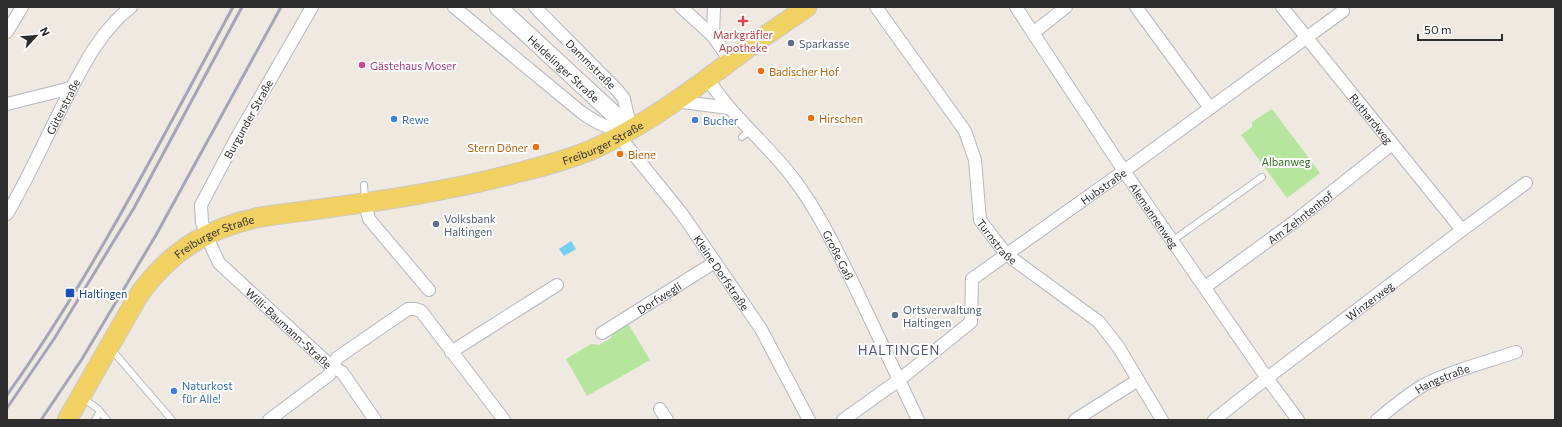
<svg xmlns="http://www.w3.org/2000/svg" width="1562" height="427" font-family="Commissioner,sans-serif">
<rect width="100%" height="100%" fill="#efe9e1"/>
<!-- green -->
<path fill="#b6e59e" d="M1272,109l48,64 -33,25 -46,-63 11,-8v-5z
M626,320l24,40 -63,36 -21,-37 25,-15 8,1 12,-7 3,-11z"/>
<!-- water -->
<path fill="#75cff0" d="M571,241l5,8 -12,7 -5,-7z"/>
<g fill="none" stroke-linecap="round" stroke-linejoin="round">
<defs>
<path id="lane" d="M742,137l9,-7
M364,185l1,16
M1172,241l90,-64
M111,349l61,71
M83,398l15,11 9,11
M95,420l5,-9"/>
<g id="street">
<path id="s1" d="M312,7l-76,132 -35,66 1,17 4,13 13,28 113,104 10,5 33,48"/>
<path d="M454,7l127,105c20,14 26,16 50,18l-7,-31 -6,-8 -83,-84"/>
<path d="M681,7l32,29"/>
<path d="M714,7l-1,29 18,26"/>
<path id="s2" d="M876,7l89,124 10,29 5,60 26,34 93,68 20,26 43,72"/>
<path id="s3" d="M1016,7l108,164 143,207 31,42"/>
<path d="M1136,7l74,101"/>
<path id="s4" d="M1282,7l180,223"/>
<path d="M7,32l15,-25"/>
<path d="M1033,33l33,-26"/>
<path id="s5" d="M708,79c24,38 61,66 88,103 23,31 40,67 57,101 22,46 43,91 65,137"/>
<path d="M675,101l54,7"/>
<path d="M7,104l64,-16"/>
<path id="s6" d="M619,136l63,78 79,115 48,91"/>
<path d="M365,203l4,16 60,71"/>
<path id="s7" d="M7,214c22,-37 39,-77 59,-115 17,-33 35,-69 65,-92"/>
<path id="s8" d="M1205,287l89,-65 98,-78"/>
<path id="s9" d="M602,333l113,-71"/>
<path d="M451,352l106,-67"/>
<path d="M660,409l7,11"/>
<path d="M269,420l60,-45 8,-17 71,-49h7l6,2 83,109"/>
<path id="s10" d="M843,420l56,-40 72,-58 1,-43 152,-108 219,-160"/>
<path d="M1075,420l63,-40"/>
<path id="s11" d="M1214,420l53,-42 195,-148 64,-47"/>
<path id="s12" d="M1377,420c14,-12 29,-24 45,-34 25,-14 65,-24 94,-34"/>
</g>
<g id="secondary">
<path id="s13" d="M498,7l133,123"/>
</g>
<g id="primary">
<path id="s14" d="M67,420l73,-127c32,-43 68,-65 120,-76 88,-12 178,-22 264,-46 24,-6 49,-13 72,-23 57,-27 107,-66 156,-103 18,-13 37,-25 55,-38"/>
</g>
</defs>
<!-- lane casing -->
<use href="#lane" stroke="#b4b7c1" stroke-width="8"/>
<!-- street casing -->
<use href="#street" stroke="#b4b7c1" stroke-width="14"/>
<!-- secondary casing -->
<use href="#secondary" stroke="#b4b7c1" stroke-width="19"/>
<!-- primary casing -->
<use href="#primary" stroke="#c9c9c9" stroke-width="21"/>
<!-- lane -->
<use href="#lane" stroke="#fff" stroke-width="6"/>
<!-- street -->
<use href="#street" stroke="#fff" stroke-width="12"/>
<!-- secondary -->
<use href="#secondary" stroke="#fff" stroke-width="17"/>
<!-- primary -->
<use href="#primary" stroke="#f2d163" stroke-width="19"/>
<!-- rail -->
<path stroke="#a3a6b8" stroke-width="3" d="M7,395c87,-122 155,-257 226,-388
M7,408l47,-69 80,-131 108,-201
M41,420l41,-61 74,-124 125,-228"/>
</g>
<!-- markers -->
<path fill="#e0444e" stroke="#fff" stroke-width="1.5" d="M741 15h4v4h4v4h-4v4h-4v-4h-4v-4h4z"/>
<g fill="#5c6f8a" stroke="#fff" stroke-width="1.5">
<circle cx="791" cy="43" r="4"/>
<circle cx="436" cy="224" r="4"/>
<circle cx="895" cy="315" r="4"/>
</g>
<circle fill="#d1479c" stroke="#fff" stroke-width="1.5" cx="362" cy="65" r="4"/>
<g fill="#e8710a" stroke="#fff" stroke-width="1.5">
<circle cx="761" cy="71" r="4"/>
<circle cx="811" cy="118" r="4"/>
<circle cx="536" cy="147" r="4"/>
<circle cx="620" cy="154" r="4"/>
</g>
<g fill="#3f7fe0" stroke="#fff" stroke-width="1.5">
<circle cx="394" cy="119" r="4"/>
<circle cx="695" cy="120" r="4"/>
<circle cx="174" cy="391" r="4"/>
</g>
<rect fill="#1a4fb4" stroke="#fff" stroke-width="1.5" x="65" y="288" width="10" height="10" rx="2"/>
<g text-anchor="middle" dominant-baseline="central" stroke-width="4" stroke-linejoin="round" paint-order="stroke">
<!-- health labels -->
<g font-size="11" fill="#be3a42" stroke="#fff">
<text x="743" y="34">Markgräfler<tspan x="743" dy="13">Apotheke</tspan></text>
</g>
<!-- service labels -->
<g font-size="11" fill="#4e5e75" stroke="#fff" text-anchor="start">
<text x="799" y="43">Sparkasse</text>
<text x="444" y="218">Volksbank<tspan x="444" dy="13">Haltingen</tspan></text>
<text x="903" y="309">Ortsverwaltung<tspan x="903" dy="13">Haltingen</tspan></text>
</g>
<!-- street labels -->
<g font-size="11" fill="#2e2e2e" stroke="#fff">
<text transform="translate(591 64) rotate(45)">Dammstraße</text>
<text stroke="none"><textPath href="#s13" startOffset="90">Heldelinger Straße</textPath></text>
<text stroke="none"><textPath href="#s7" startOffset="121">Güterstraße</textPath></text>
<text stroke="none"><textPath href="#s4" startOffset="143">Ruthardweg</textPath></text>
<text transform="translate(248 119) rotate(-61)">Burgunder Straße</text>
<text stroke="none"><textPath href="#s14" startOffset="644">Freiburger Straße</textPath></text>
<text stroke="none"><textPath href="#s10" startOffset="365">Hubstraße</textPath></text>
<text stroke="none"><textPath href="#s3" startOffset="250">Alemannenweg</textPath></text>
<text stroke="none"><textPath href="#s8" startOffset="118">Am Zehntenhof</textPath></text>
<text stroke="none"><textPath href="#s14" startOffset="242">Freiburger Straße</textPath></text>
<text stroke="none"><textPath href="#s2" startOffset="271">Turnstraße</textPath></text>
<text stroke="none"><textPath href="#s5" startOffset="220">Große Gaß</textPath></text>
<text stroke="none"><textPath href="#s6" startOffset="171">Kleine Dorfstraße</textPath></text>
<text stroke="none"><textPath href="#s9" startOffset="67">Dorfwegli</textPath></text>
<text stroke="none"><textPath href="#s11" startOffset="196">Winzerweg</textPath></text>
<text stroke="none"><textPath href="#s1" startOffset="384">Willi-Baumann-Straße</textPath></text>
<text stroke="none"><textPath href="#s12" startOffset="78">Hangstraße</textPath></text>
</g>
<!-- hotel labels -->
<g font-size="11" fill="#b23c85" stroke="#fff" text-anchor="start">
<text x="370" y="65">Gästehaus Moser</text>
</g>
<!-- food labels -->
<g font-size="11" fill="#c56008" stroke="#fff" text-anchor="start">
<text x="769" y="71">Badischer Hof</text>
<text x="819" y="118">Hirschen</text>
<text x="528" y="147" text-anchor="end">Stern Döner</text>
<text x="628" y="154">Biene</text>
</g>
<!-- shop labels -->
<g font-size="11" fill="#366cbe" stroke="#fff" text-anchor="start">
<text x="402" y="119">Rewe</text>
<text x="703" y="120">Bucher</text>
<text x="182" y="385">Naturkost<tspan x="182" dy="13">für Alle!</tspan></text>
</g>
<!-- park labels -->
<g font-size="11" fill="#2c6e1b" stroke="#fff">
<text x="1286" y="161">Albanweg</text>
</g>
<!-- transit labels -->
<g font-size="11" fill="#164399" stroke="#fff" text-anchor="start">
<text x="79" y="293">Haltingen</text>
</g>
<!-- quarter labels -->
<g font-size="13" letter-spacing="1" fill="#4d5680" stroke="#fff">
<text x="899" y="350">HALTINGEN</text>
</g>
</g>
<!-- border -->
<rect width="1562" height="427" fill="none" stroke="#2e2e2e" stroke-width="16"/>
<!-- north arrow -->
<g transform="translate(36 36) rotate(64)" stroke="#ffffff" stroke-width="3" paint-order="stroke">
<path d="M0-3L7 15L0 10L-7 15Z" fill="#2e2e2e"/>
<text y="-6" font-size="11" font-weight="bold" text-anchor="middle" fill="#2e2e2e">N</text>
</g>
<!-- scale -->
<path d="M1418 34v6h84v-6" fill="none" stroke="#2e2e2e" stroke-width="2"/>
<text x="1424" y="34" font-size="12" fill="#2e2e2e" stroke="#ffffff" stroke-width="3" paint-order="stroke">50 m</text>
</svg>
